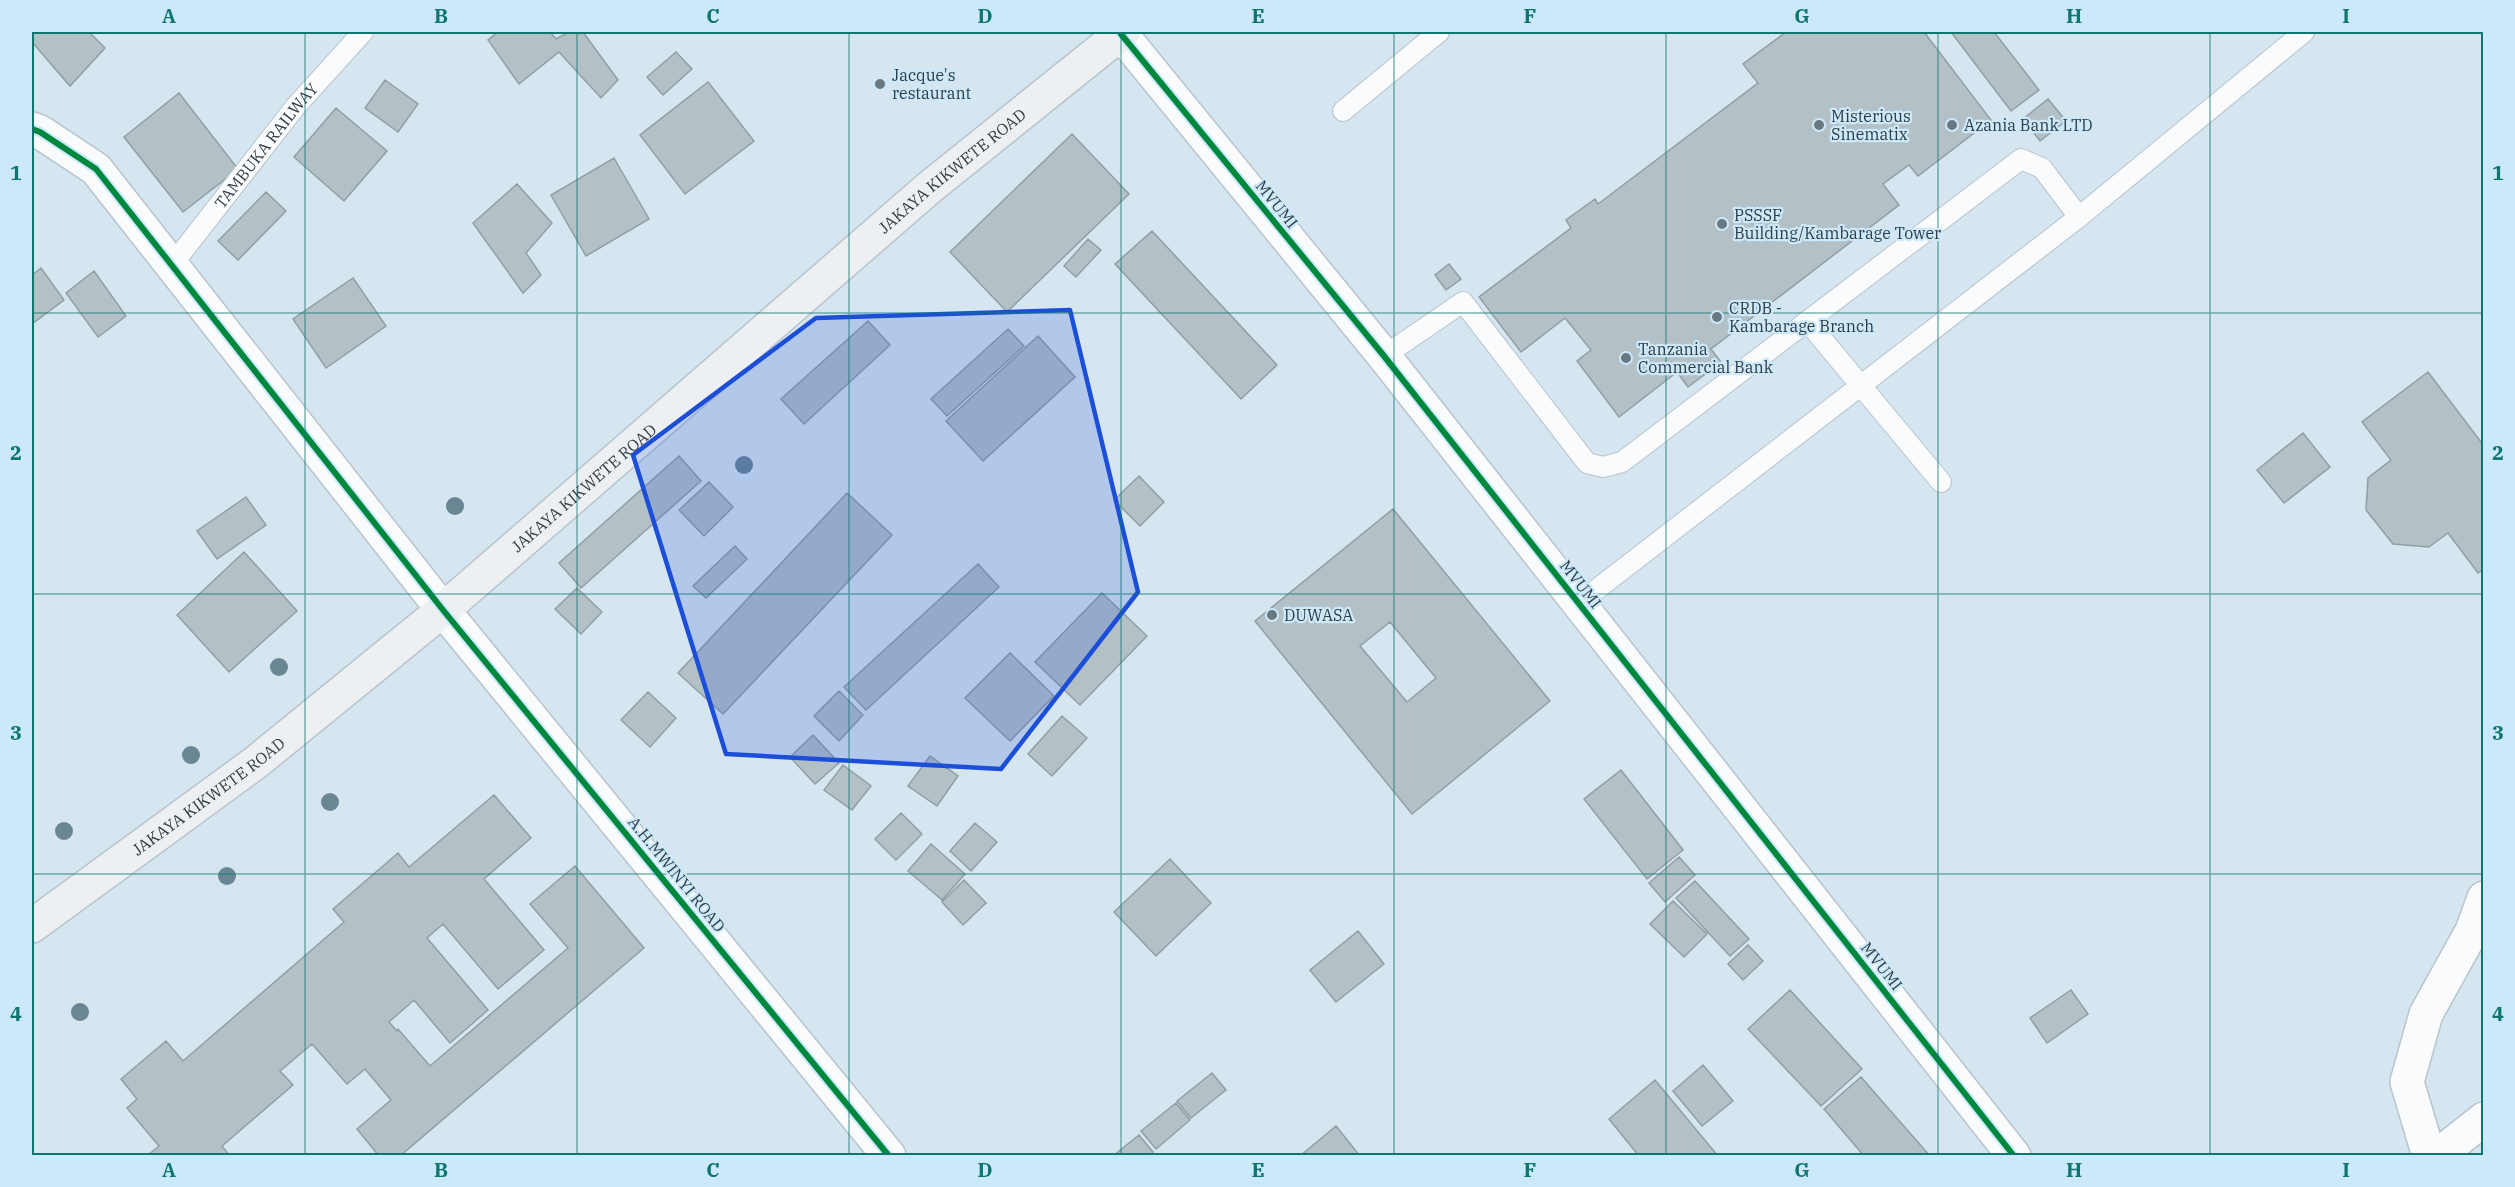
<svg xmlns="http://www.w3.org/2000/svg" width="2515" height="1187" font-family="'IBM Plex Serif',serif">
<rect width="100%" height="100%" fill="#d6e6f0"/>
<!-- building -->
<path fill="#b3c1c7" stroke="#919ea4" stroke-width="1.5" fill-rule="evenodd" d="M32,32h57l16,16 -35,38 -38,-44z
M498,32h52l6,7 13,-7h14l35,48 -17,18 -42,-46 -40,32 -31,-44z
M1786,32h138l67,88 -73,56 -9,-11 -26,19 16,21 -188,144 10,13 -33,25 -11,-15 -58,45 -42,-56 14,-11 -26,-32 -44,34 -42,-55 92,-69 -5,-8 29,-21 3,5 160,-121 -15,-19z
M1951,32h43l45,58 -28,21z
M676,52l16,17 -29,26 -16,-18z
M385,80l33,24 -20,28 -33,-24z
M708,82l46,59 -69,53 -45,-59z
M179,93l59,76 -55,43 -59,-75z
M2048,99l18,22 -26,20 -17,-22z
M336,108l51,43 -43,50 -50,-44z
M1072,134l57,60 -122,118 -57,-60z
M614,158l35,61 -63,37 -35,-61z
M517,184l35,39 -26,30 15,22 -18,18 -50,-70z
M266,192l20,19 -48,49 -20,-19z
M1152,231l125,134 -36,34 -126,-135z
M1088,239l13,11 -25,27 -12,-11z
M1449,264l12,15 -15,11 -11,-15z
M41,268l23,32 -32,24v-49z
M94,271l32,45 -28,21 -32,-44z
M353,278l33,48 -60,42 -33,-49z
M868,321l22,24 -86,79 -23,-25z
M1008,329l16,17 -77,70 -16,-17z
M1038,336l37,41 -92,84 -37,-40z
M2428,372l56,74v123l-6,4 -30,-40 -19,14 -36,-3 -27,-34 2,-32 23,-18 -29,-38z
M2303,433l27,34 -46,36 -27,-33z
M679,456l22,25 -120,107 -22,-25z
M1139,476l25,26 -24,24 -26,-26z
M709,482l24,25 -29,29 -25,-26z
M847,493l45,42 -169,179 -45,-41z
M246,497l20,28 -49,34 -20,-28z
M1393,509l157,192 -138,113 -157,-193zM1390,622l46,56 -29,24 -47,-56z
M735,546l12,13 -41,39 -13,-12z
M244,552l53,59 -68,61 -52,-57z
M978,564l21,23 -133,123 -22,-23z
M577,588l25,24 -21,22 -26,-25z
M1102,593l45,43 -67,69 -45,-43z
M1010,653l44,43 -44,45 -45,-43z
M839,691l24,24 -24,26 -25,-25z
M648,692l28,26 -26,29 -29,-27z
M1062,716l25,22 -35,38 -24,-22z
M813,735l26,28 -24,21 -25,-27z
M930,756l28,20 -21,30 -29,-20z
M843,765l28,21 -19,24 -28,-20z
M1621,770l62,80 -36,29 -63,-80z
M494,795l37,43 -47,41 60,71 -46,39 -55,-65 -16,14 61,72 -38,33 -36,-43 -25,22 8,9 1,-2 32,37 138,-118 -38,-44 45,-38 69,82 -244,208h-21l-22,-27 34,-29 -26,-31 -18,15 -35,-40 -32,27 13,14 -71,61 8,10h-83l12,-10 -32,-38 10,-9 -16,-20 45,-38 17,20 161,-139 -11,-13 65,-56 11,14z
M901,813l21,21 -26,26 -21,-21z
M975,823l22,19 -26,29 -21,-20z
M931,844l34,30 -23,26 -34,-29z
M1679,857l16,18 -30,27 -16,-19z
M1170,859l41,44 -55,53 -42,-44z
M964,880l22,23 -23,22 -21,-23z
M1695,881l54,58 -19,17 -54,-58z
M1673,901l34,33 -23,23 -34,-33z
M1358,931l26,33 -48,38 -26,-32z
M1748,945l15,16 -20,19 -15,-16z
M1790,990l72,79 -41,37 -73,-77z
M2071,990l17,24 -41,29 -17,-25z
M1703,1065l30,36 -31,25 -29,-35z
M1212,1073l14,17 -35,28 -14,-17z
M1861,1077l69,79h-66l-40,-47z
M1655,1080l63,76h-79l-30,-37z
M1176,1103l14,17 -34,29 -15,-18z
M1336,1126l24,30h-60z
M1139,1135l14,17 -4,4h-36z"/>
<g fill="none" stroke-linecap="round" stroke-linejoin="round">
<defs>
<g id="lane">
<path d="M1343,111l96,-79"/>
<path id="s1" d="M172,265l124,-159 67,-74"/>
<path d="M1807,321l134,161"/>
<path d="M1384,356l79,-54 124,161 16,4 19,-5 399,-303 21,9 37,49"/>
<path d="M1579,603l500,-386 225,-185"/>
</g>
<path id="street" d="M1121,34l263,322 630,800
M32,129l8,3 56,37 347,441 446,546
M2429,1156l-22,-74 19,-68 46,-83 12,-33
M2437,1156l47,-37"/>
<g id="secondary">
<path id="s2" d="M32,926l223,-163 188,-153 487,-423 193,-155"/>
</g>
</defs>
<!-- lane casing -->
<use href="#lane" stroke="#b7c4cc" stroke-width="22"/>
<!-- street casing -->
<use href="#street" stroke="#b7c4cc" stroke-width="36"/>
<!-- secondary casing -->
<use href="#secondary" stroke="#b7c4cc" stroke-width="36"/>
<!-- lane -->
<use href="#lane" stroke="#f9fbfd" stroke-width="20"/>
<!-- street -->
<use href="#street" stroke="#f9fbfd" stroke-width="33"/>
<!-- secondary -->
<use href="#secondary" stroke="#edf0f3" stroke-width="33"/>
<defs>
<path id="cycleway" d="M1121,34l263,322 630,800
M32,129l8,3 56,37 347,441 446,546"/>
</defs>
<!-- cycleway casing -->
<use href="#cycleway" stroke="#cce9fb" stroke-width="10"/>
<!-- cycleway -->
<use href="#cycleway" stroke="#00873e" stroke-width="6"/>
</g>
<!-- trees -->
<g fill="#698695">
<circle cx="744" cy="465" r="9"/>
<circle cx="455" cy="506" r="9"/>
<circle cx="279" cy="667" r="9"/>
<circle cx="191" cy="755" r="9"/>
<circle cx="330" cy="802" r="9"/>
<circle cx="64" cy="831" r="9"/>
<circle cx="227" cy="876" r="9"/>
<circle cx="80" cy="1012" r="9"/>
</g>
<!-- marked area -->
<path fill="#1d4ed8" fill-opacity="0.2" stroke="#1d4ed8" stroke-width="4.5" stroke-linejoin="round" d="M1070,310l68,282 -137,177 -275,-15 -93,-299 183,-137z"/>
<!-- grid -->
<path fill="none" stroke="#0f766e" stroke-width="1.5" stroke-opacity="0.55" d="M305,32v1124M577,32v1124M849,32v1124M1121,32v1124M1394,32v1124M1666,32v1124M1938,32v1124M2210,32v1124M32,313h2452M32,594h2452M32,874h2452"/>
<!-- markers -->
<g fill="#6a7880" stroke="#cce9fb" stroke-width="2">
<circle cx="880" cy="84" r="6"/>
<circle cx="1819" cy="125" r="6"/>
<circle cx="1952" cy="125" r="6"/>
<circle cx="1722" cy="224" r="6"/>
<circle cx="1717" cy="317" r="6"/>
<circle cx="1626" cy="358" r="6"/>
<circle cx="1272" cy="615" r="6"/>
</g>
<g text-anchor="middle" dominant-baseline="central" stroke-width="4.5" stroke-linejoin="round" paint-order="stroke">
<!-- poi labels -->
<g font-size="16" fill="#303c43" stroke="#cce9fb" text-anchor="start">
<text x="892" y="75">Jacque's<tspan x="892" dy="18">restaurant</tspan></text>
<text x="1831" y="116">Misterious<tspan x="1831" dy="18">Sinematix</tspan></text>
<text x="1964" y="125">Azania Bank LTD</text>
<text x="1734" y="215">PSSSF<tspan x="1734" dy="18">Building/Kambarage Tower</tspan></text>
<text x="1729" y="308">CRDB -<tspan x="1729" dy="18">Kambarage Branch</tspan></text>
<text x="1638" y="349">Tanzania<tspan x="1638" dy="18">Commercial Bank</tspan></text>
<text x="1284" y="615">DUWASA</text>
</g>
<!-- street labels -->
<g font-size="16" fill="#303c43" stroke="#cce9fb">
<text stroke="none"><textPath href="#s1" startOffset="152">TAMBUKA RAILWAY</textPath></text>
<text stroke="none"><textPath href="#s2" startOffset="1191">JAKAYA KIKWETE ROAD</textPath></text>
<text transform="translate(1277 204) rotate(51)">MVUMI</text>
<text stroke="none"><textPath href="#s2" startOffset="705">JAKAYA KIKWETE ROAD</textPath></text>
<text transform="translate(1581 584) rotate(52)">MVUMI</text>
<text stroke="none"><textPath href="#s2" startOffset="219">JAKAYA KIKWETE ROAD</textPath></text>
<text transform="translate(677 874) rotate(51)">A.H.MWINYI ROAD</text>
<text transform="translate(1882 966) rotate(52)">MVUMI</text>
</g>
</g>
<!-- border -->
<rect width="2515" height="1187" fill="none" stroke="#cce9fb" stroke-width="66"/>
<rect x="33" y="33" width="2449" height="1121" fill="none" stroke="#0f766e" stroke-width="2"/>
<g font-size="20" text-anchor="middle" font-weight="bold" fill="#0f766e">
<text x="169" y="23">A</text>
<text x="441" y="23">B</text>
<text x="713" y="23">C</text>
<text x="985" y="23">D</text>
<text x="1258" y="23">E</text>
<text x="1530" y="23">F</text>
<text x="1802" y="23">G</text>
<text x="2074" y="23">H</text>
<text x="2346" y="23">I</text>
<text x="16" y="180">1</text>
<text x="2498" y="180">1</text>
<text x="16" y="460">2</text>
<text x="2498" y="460">2</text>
<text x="16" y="740">3</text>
<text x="2498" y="740">3</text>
<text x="16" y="1021">4</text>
<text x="2498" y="1021">4</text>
<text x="169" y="1177">A</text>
<text x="441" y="1177">B</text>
<text x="713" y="1177">C</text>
<text x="985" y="1177">D</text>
<text x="1258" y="1177">E</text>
<text x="1530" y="1177">F</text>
<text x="1802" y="1177">G</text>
<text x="2074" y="1177">H</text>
<text x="2346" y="1177">I</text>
</g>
</svg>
